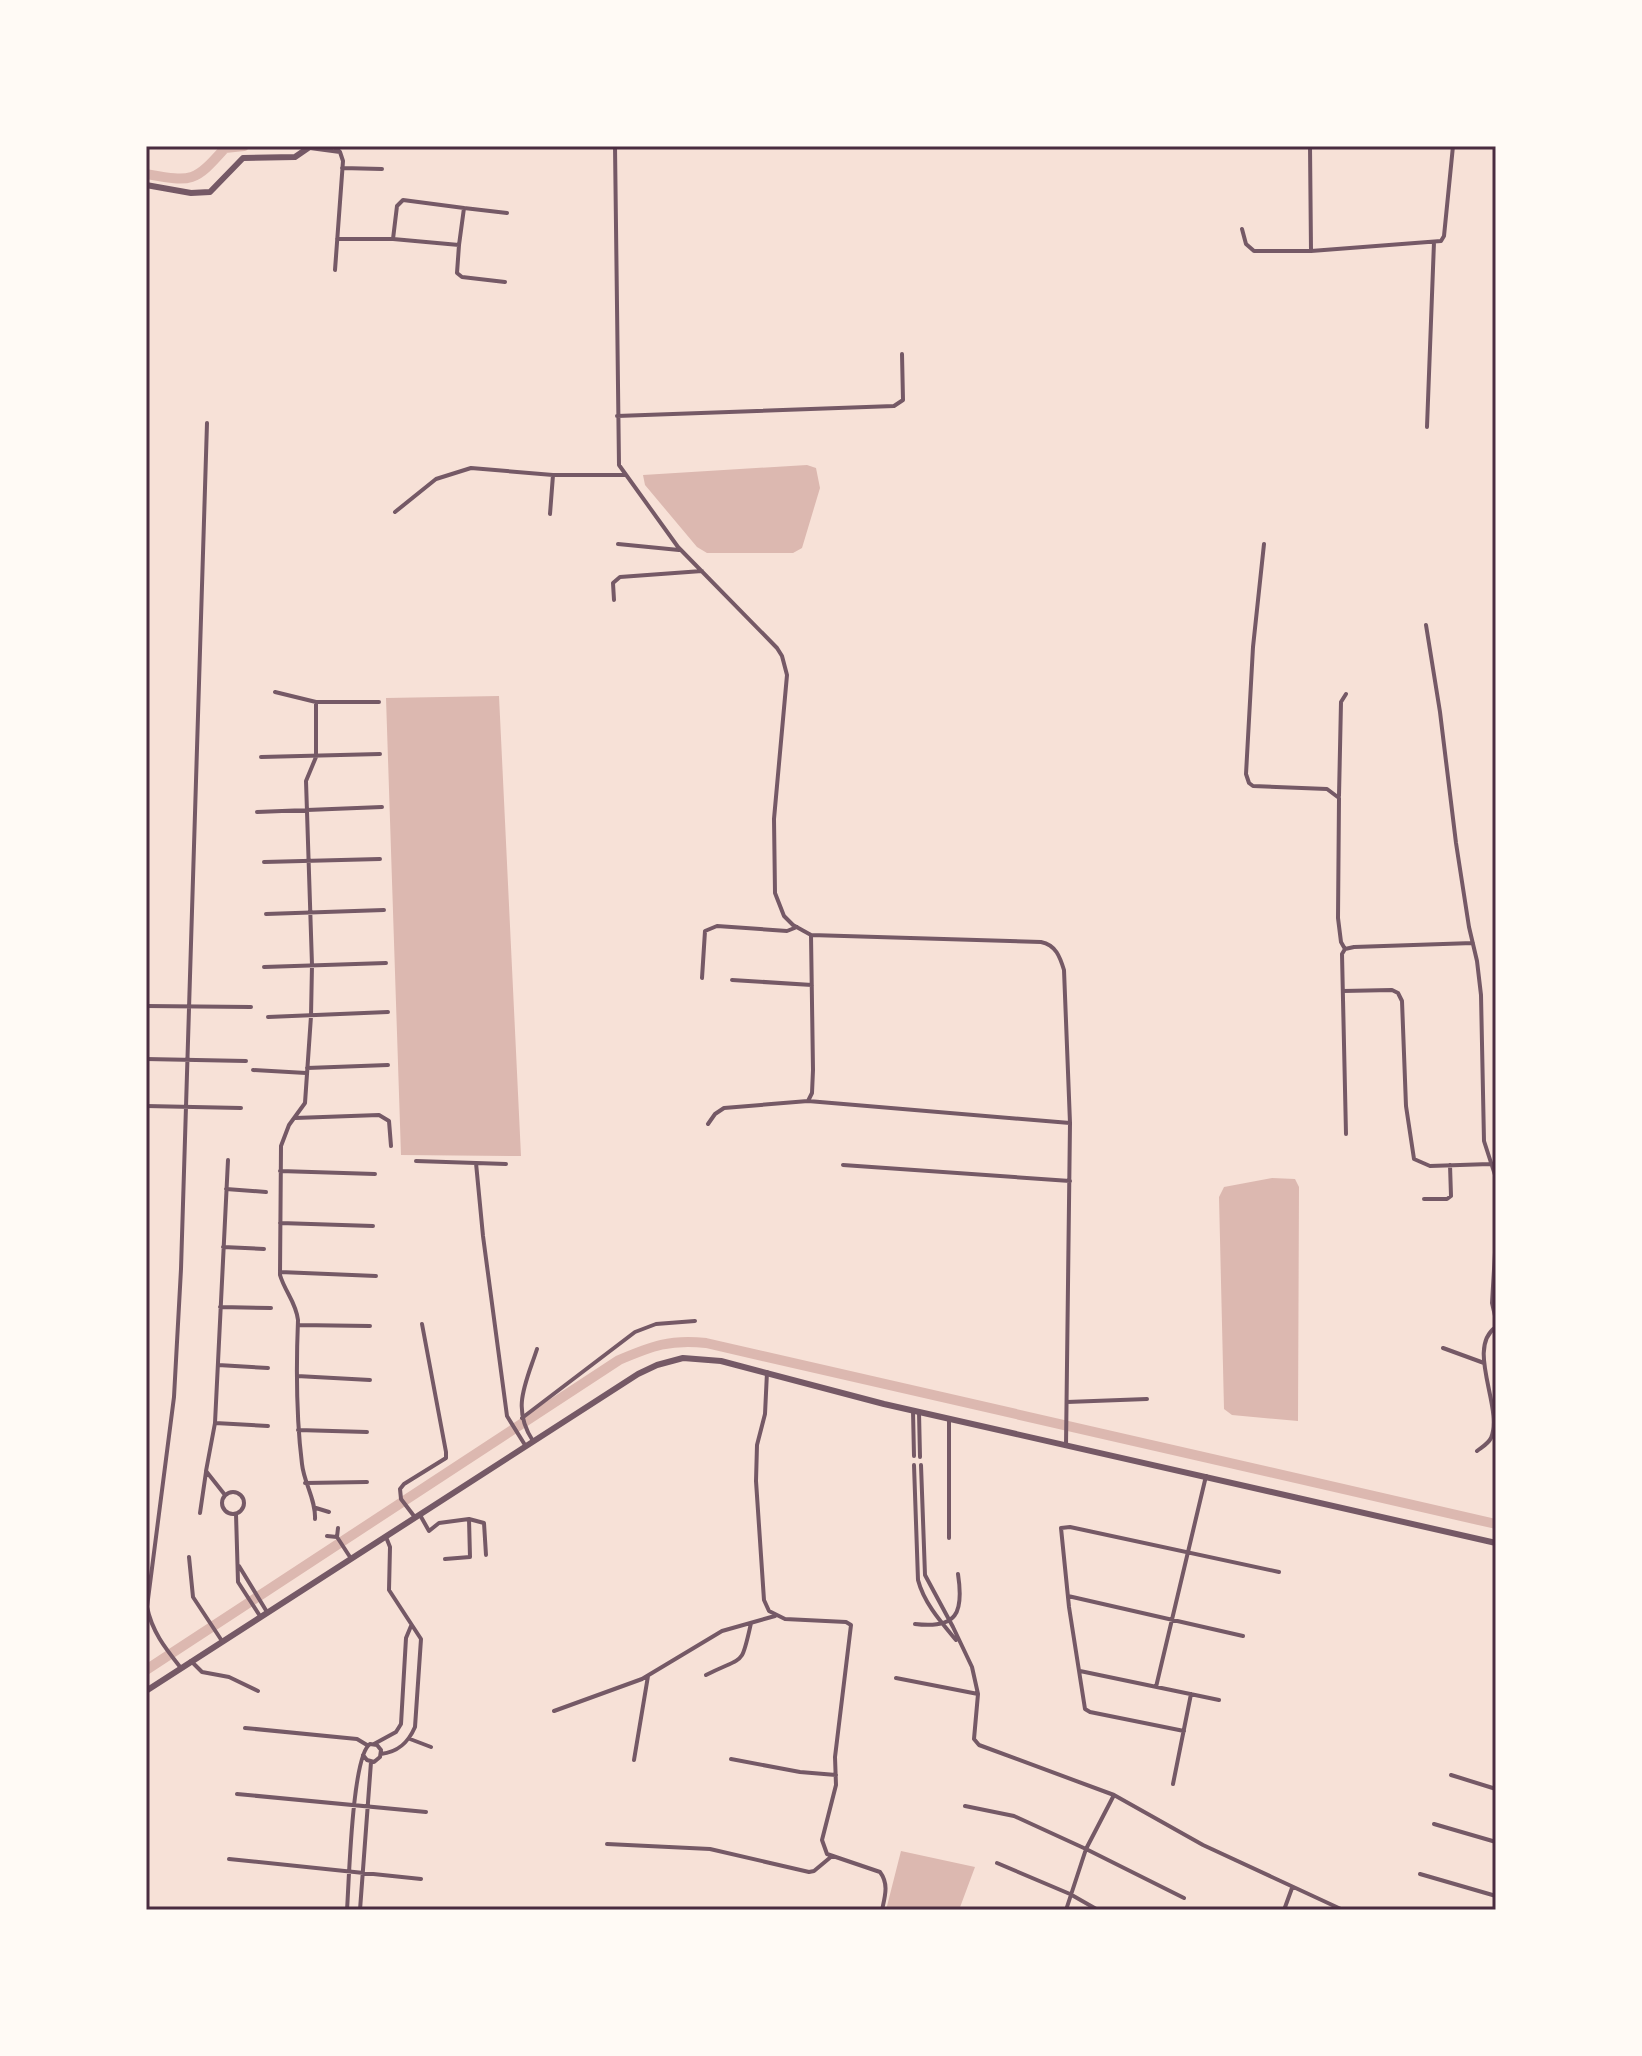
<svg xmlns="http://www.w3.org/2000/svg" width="1642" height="2056" font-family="'IBM Plex Sans',sans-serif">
<rect width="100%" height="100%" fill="#f7e1d7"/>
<!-- water -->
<path fill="#dcb8b0" d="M807,465l9,3 4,20 -18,60 -9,5h-86l-10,-6 -52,-62 -2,-10z
M499,696l22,460 -120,-1 -15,-457z
M1272,1178l23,1 4,8 -1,234 -66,-6 -8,-6 -5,-212 5,-10z
M901,1851l74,16 -16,43h-73z"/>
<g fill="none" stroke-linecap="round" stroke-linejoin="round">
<!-- canal -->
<path stroke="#dcb8b0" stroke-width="10" d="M146,174c46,8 48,9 79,-26l19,-2
M146,1670l473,-310c33,-14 51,-21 87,-17l790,181"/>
<!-- minor -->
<path stroke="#755966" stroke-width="4" d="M615,146l4,319 59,82 99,101 5,8 5,19 -13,144 1,74 9,23 9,9 18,10 230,7c15,3 19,15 23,28l6,153 -4,323
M1310,146l1,105
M310,148l30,4 -6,-6
M342,168l40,1
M464,208l43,5
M1242,229l4,15 8,7h57l130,-10 3,-5 9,-90
M337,239h56l66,6 -2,28 5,4 43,5
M393,239l4,-33 6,-6 61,8 -5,37
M335,270l8,-109 -3,-9
M617,416l277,-10 9,-6 -1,-46
M1427,427l7,-185
M395,512l41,-33 35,-11 82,7h72
M550,514l3,-39
M618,544l61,6
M1264,544l-11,103 -7,127 3,9 4,3 74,3 12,9 -1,120 3,24 4,7
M614,600l-1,-17 7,-6 82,-6
M1426,625l14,87 16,131 13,84 8,34 4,34 3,146 11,34 1,10
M275,692l41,10h63
M261,757l119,-3
M1339,796l2,-94 5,-8
M257,812l125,-5
M264,862l116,-3
M266,914l118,-4
M264,967l122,-4
M702,978l3,-47 12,-5 70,5 10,-4
M732,980l80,5
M1343,991l49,-1 6,3 4,8 4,105 8,53 16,7 60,-2
M146,1006l105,1
M268,1017l120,-5
M146,1059l100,2
M307,1068l81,-3
M253,1070l53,3
M808,1101l262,22
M146,1106l95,2
M295,1118l84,-3 10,6 2,25
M708,1124l7,-10 9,-6 84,-7 4,-8 1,-23 -2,-135
M1346,1134l-4,-180 3,-5 9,-2 119,-4
M416,1161l60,2 7,73 24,180 18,29
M476,1163l30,1
M843,1165l227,16
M280,1171l95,3
M226,1189l40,3
M1424,1199h23l4,-3 -1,-31
M280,1223l93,3
M1496,1236l-4,67 4,17
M223,1247l41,2
M280,1272l96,4
M220,1307l51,1
M298,1325l72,1
M1443,1348l41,15
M218,1365l50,3
M767,1372l-2,42 -8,31 -1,36 8,119 5,11 16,8 61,3 5,3 -16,132 1,28 -14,55 5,14 53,18c9,12 5,24 2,38
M297,1376l73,4
M1067,1402l80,-3
M913,1411l1,45
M919,1412l1,45
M522,1418l113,-86 21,-8 39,-3
M949,1419v119
M215,1423l53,3
M298,1430l69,2
M533,1441c-22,-33 -7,-58 4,-92
M1477,1451c5,-4 11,-7 14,-13 13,-30 -26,-90 5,-111
M914,1465l4,115c6,23 23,42 38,60
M921,1465l4,110 28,52 19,40 6,27 -4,45 5,6 135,50 89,50 140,65
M305,1483l62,-1
M222 1503a11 11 0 1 1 22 0a11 11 0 1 1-22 0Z
M225,1495l-19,-24 9,-48 13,-263
M316,1508l13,4
M200,1513l6,-41
M236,1514l2,68 22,34
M420,1515l9,16 10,-8 30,-4 1,38 -25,2
M414,1516l-13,-17 -1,-10 4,-5 42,-26v-6l-24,-128
M315,1519c1,-19 -11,-36 -13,-55 -6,-48 -6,-95 -4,-144 -2,-18 -13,-28 -18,-45l1,-129 8,-21 16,-22 6,-87 1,-51 -6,-184 10,-24v-55
M469,1519l15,4 2,32
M327,1536l10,1 13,20
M337,1537l1,-9
M189,1557l4,40 29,44
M239,1566l28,46
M1068,1596l175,40
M915,1624c42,5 49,-11 43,-50
M191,1661l11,11 27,5 29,14
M181,1668c-15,-19 -29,-36 -34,-61l27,-210 7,-128 26,-846
M1080,1671l139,29
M706,1675c39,-20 35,-7 45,-52
M896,1678l82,16
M1156,1687l50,-211
M554,1711l88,-32 80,-48 53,-15
M245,1728l112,11 10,6
M1184,1731l-94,-19 -5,-3 -16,-102 -8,-79 9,-1 209,45
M410,1739l21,8
M374,1744l22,-12 5,-8 5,-86 5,-12
M381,1754c17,-2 27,-11 34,-27l6,-88 -32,-49 1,-43 -4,-10
M731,1759l69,13 36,3
M634,1760l14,-84
M1451,1775l45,14
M1173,1784l18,-90
M237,1794l189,18
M965,1806l49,10 72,33 98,49
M1434,1824l62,18
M607,1844l103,5 99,23 5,-1 18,-15
M229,1859l192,20
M997,1863l73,31 28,16
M1420,1874l76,22
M347,1910c2,-27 5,-155 23,-166l7,1 4,5 -1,7 -6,5 -7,-2 -4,-5
M360,1910l11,-148
M1066,1910l20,-61 28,-54
M1284,1910l8,-22"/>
<!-- tertiary -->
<path stroke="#755966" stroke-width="6" d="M146,185l45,8 19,-1 33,-34 52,-1 16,-11
M146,1691l492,-317 19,-9 26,-7 38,3 163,43 612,139"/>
</g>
<!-- border -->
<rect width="1642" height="2056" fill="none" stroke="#fffaf5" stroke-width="296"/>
<rect x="148" y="148" width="1346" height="1760" fill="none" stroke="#4a2c40" stroke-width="3"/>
</svg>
